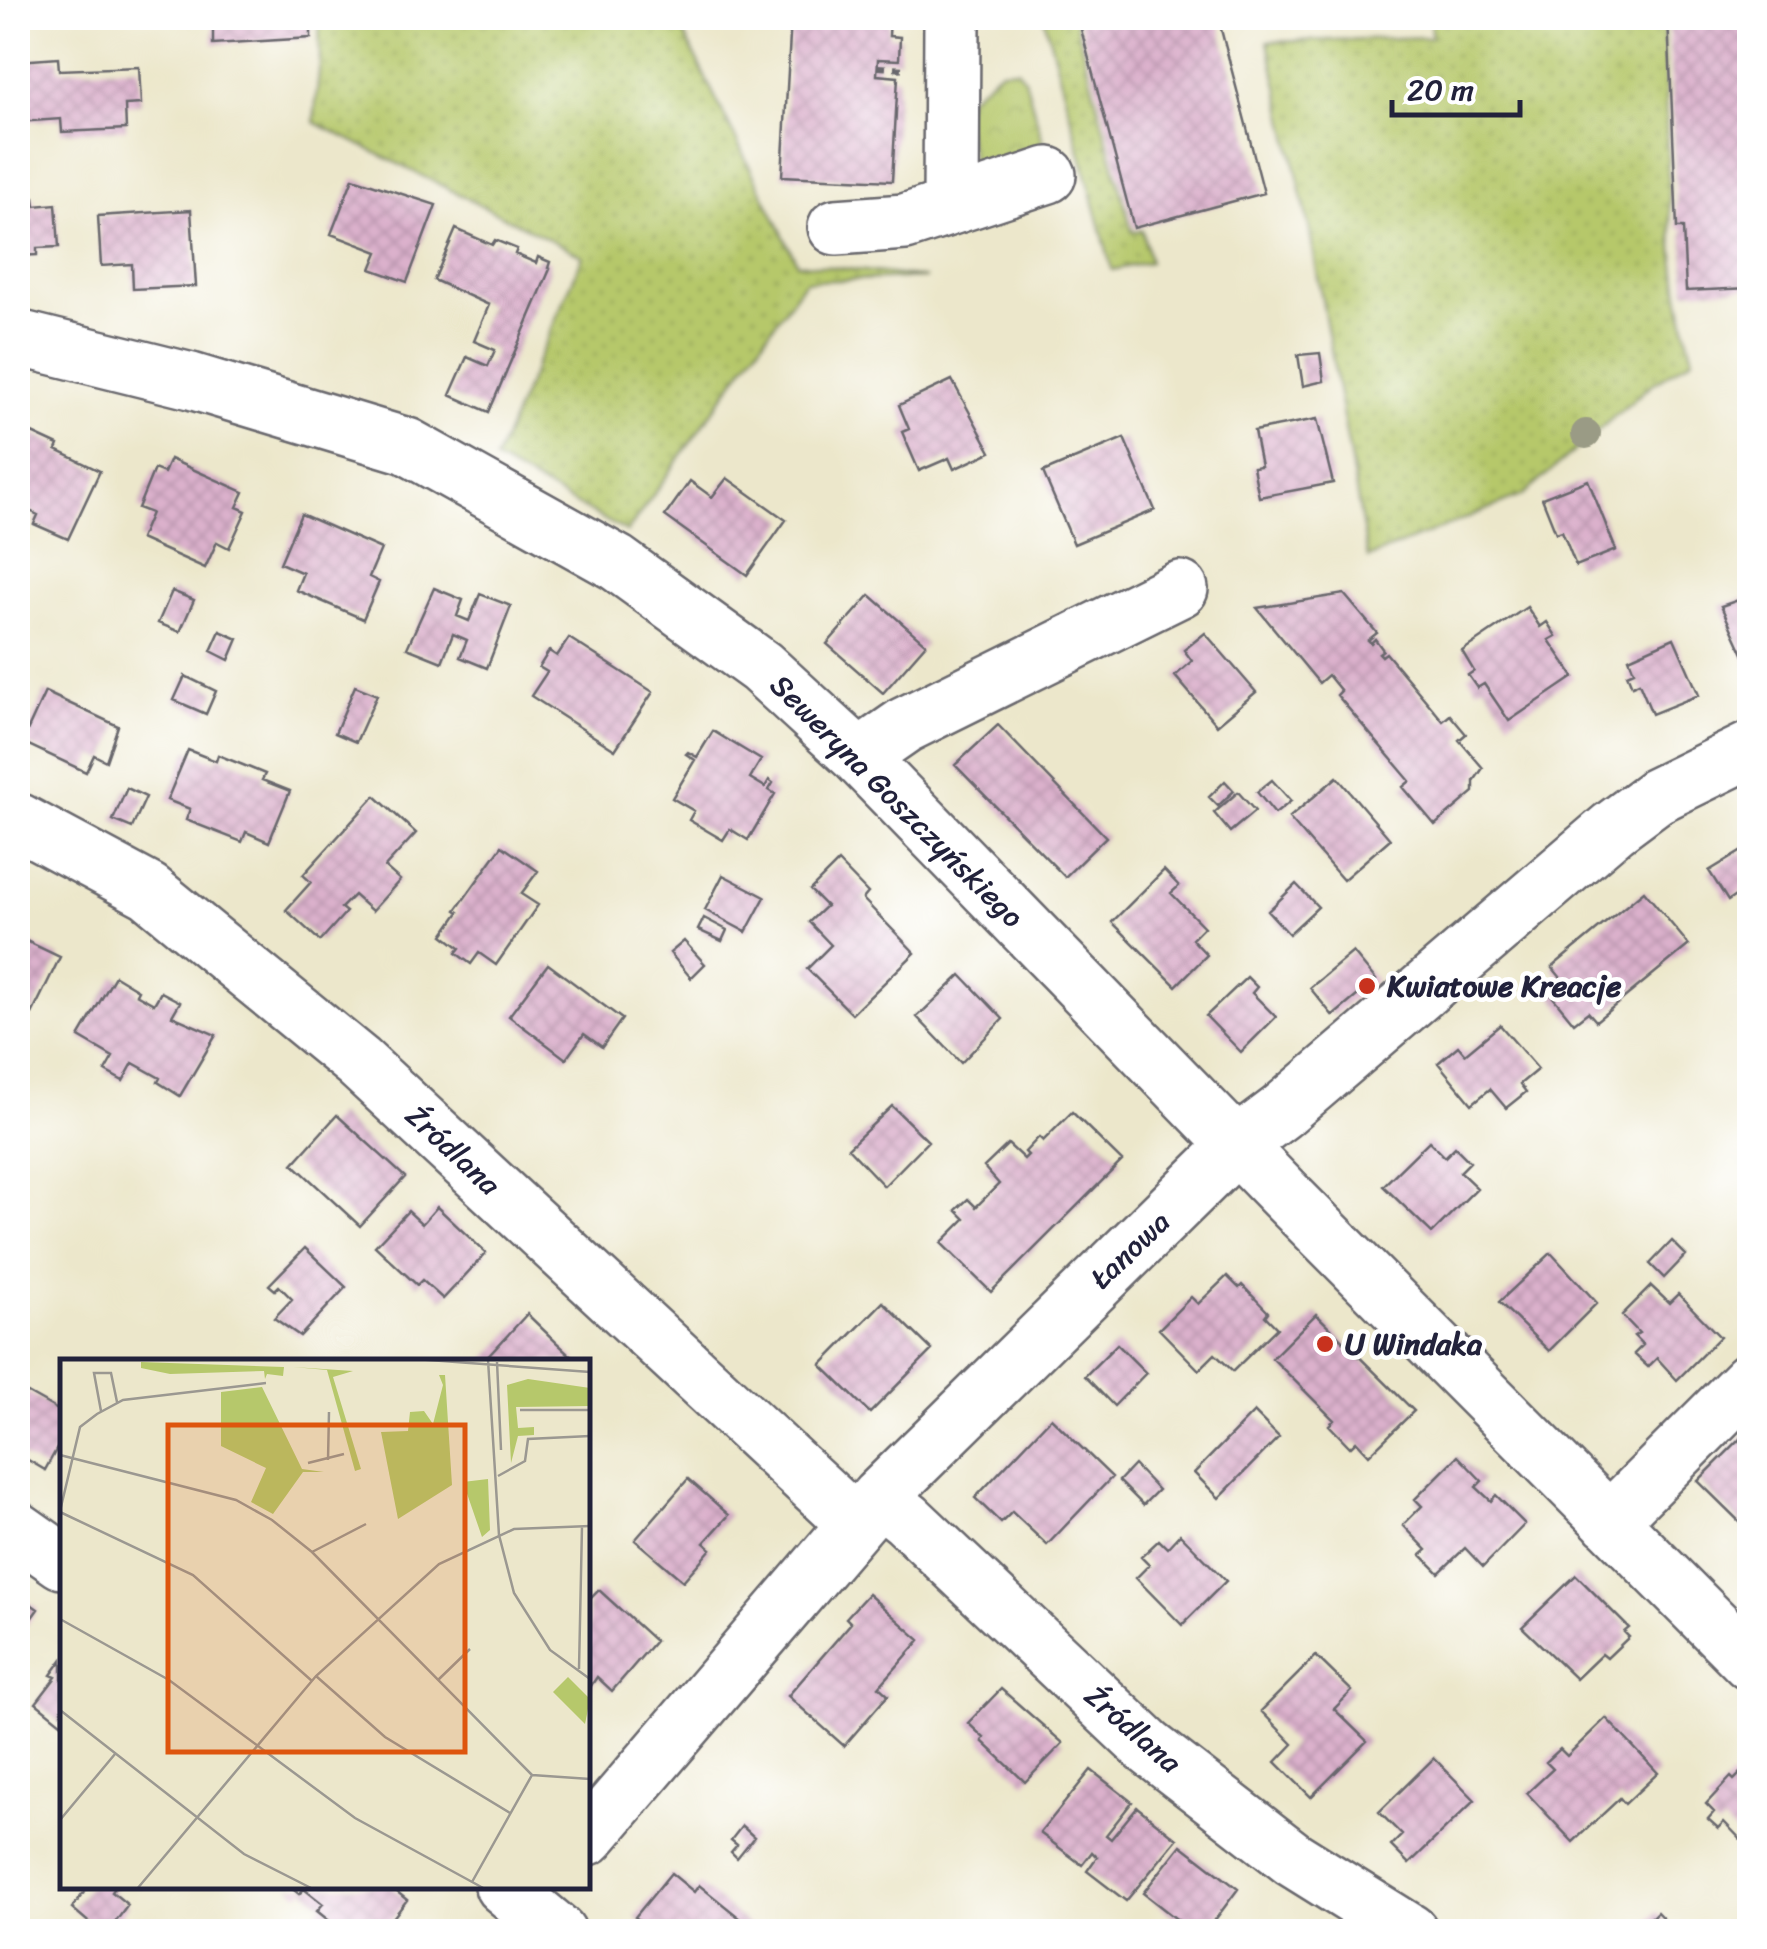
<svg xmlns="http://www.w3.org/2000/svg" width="1767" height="1949" font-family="Sriracha,sans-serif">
<defs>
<pattern id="grass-dots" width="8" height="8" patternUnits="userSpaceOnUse" patternTransform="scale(2.5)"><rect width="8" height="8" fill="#b6c86b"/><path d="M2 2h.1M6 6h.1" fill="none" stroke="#9cac5e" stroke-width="1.8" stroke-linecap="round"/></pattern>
<pattern id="park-crowns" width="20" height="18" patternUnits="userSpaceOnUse" patternTransform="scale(2.5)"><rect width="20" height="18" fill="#b6c86b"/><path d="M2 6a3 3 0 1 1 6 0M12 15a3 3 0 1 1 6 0" fill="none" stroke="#9cac5e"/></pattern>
<pattern id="building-cross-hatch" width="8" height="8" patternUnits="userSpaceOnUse" patternTransform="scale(2.5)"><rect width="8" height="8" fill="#dbb1cc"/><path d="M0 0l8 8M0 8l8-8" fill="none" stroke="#bc98b0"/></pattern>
</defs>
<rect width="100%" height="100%" fill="#fff"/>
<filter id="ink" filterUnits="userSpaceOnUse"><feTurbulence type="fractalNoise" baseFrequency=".01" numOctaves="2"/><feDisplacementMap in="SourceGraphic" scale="20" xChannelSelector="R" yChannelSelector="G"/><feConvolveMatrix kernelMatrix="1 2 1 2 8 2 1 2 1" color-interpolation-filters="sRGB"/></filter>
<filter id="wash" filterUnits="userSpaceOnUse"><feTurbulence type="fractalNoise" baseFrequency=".0048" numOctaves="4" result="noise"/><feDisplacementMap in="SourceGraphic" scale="40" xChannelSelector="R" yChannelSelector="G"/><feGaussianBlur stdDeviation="2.25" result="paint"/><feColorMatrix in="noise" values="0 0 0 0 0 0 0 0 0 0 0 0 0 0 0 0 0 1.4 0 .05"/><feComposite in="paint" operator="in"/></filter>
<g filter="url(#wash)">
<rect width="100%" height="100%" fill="#ece7cb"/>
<!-- grass -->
<path fill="url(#grass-dots)" stroke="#6c7553" stroke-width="2.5" d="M319,18h357l121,245 129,15 -121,3 -178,251 -132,-72 88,-204 -269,-134 6,-61z
M1044,18h30l58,213 10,-1 8,32 -38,8z
M1431,18h232c5,111 0,231 30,340l-42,27 -128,110 -155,63 -59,-331 -41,-185 163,-5z"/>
<!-- park -->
<path fill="url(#park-crowns)" stroke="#6c7553" stroke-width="2.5" d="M1017,69l8,10 23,80 -58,10 -17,-8 -13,-56 41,-35z"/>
<g id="blocks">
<!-- building -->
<path fill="url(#building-cross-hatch)" d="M213,18h98v20l-98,6z
M791,18h99l-1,18 11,1 -1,23 -21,-1 -1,16 21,2 -6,104 -110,-5z
M1078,18h140l46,175 -130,35z
M1668,18h82v270l-64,3 -3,-63h-6z
M58,58l1,12 80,-3 2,37 -16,1 1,24 -64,3 -1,-13 -43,3v-61z
M353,178l83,27 -29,77 -36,-13 7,-17 -47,-18z
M34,198l1,8 21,-2 3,43 -22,1v7l-19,1v-57z
M191,210l5,76 -63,3 -1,-25 -31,2 -3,-50z
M456,229l36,16 3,-5 22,9 -2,5 21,9 2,-6 12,5 -2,6 2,1 -61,143 -39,-17 17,-38 21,9 7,-16 -21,-9 15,-36 -55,-25z
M1320,353l4,28 -21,5 -5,-31z
M952,380l39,72 -37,17 -5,-11 -30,13 -17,-39 7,-3 -10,-24z
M1317,419l16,64 -74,14 -6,-30 8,-1 -7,-35z
M32,433l26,12 -2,5 44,21 -32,68 -34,-15 4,-9 -20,-10v-42z
M1124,438l31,72 -81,34 -31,-72z
M170,459l74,33 -7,15 9,4 -17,37 -12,-6 -12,26 -65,-29 11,-26 -13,-5 16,-39 10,4z
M727,478l59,42 -39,55 -82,-59 25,-35 22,16z
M1588,480l28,70 -40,16 -14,-35 -6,2 -14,-35z
M301,514l80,35 -12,28 10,5 -16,37 -67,-29 7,-17 -23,-10z
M434,588l29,12 -6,16 12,5 11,-27 31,12 -24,62 -27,-11 7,-17 -14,-6 -11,28 -35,-14z
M172,591l22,9 -14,32 -22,-9z
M1344,594l33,39 -9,7 3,3 4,-4 8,11 -4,3 3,3 4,-3 57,68 7,-6 16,19 -7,6 24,28 -9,13v11l-39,33 -32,-38 7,-6 -73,-86 4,-4 -13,-16 -9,8 -62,-75z
M870,595l56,49 -43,49 -56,-49z
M1750,596v73l-29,-63z
M1527,607l13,20 7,-5 9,14 -7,4 25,37 -65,44 -25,-37 -7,4 -9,-13 6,-4 -12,-20z
M220,631l18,8 -9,21 -18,-9z
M1205,633l51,59 -39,33 -42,-49 17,-15 -8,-11z
M569,638l84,54 -38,58 -84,-54 16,-24 -8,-5 10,-16 8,5z
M1674,638l25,57 -47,19 -13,-31 -7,3 -5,-12 7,-3 -5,-13z
M185,676l31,15 -10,23 -32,-14z
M355,686l22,9 -21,47 -21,-9z
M45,692l73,34 -12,35 -12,-6 -8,17 -64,-30z
M998,725l108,112 -41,40 -110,-112z
M713,731l48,29 -11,18 15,9 4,-7 4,3 -4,7 6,4 -27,46 -18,-11 -7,11 -34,-20 5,-9 -22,-13 23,-38 -9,-6 2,-2 9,5z
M188,750l28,11 2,-6 25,10 22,9 -3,6 28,11 -21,51 -23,-10 -4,10 -56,-22 4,-11 -23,-9z
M1337,777l53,62 -47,41 -54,-62z
M1272,780l19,21 -16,13 -18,-22z
M1225,781l9,10 -16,15 -9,-9z
M127,788l19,9 -14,31 -19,-8z
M1238,792l17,19 -25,21 -16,-19z
M375,796l41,37 -31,34 15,13 -28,31 -18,-16 -13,13 5,4 -26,29 -34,-31 25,-28 -8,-7z
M502,846l36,25 -17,23 17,11 -42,60 -17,-12 -8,11 -15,-11 4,-5 -17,-13 16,-23 -3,-2z
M1742,851l8,12v19l-7,4 1,4 -16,11 -19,-30z
M838,862l30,31 -5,6 52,54 -63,61 -45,-45 24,-24 -22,-23 17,-16 -16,-16z
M1164,870l15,16 -8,7 33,34 -12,12 15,16 -31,31 -64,-64z
M723,875l42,22 -19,35 -41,-22z
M1296,884l22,23 -29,27 -21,-23z
M1644,891l45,54 -93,76 -8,-9 -14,11 -27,-33 14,-12 -9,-11z
M704,918l23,12 -5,11 -24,-11z
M18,937l42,20 -28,57 -14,-7z
M684,941l21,23 -14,14 -21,-25z
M1353,952l23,28 -43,36 -23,-28z
M548,964l74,55 -20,28 -18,-13 -18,25 -57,-43z
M961,975l42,44 -42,44 -44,-46z
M115,976l23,14 -2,4 18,10 7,-12 19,10 -8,14 44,19 -36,61 -22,-14 2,-4 -27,-15 -10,18 -18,-10 8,-14 -34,-20z
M1247,977l10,10 -5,6 24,24 -35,35 -35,-36z
M1500,1025l38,44 -18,15 6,8 -20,16 -16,-19 -18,15 -34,-41 20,-17 7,8z
M892,1106l36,35 -44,45 -36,-38z
M1072,1112l50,49 -131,131 -50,-49 24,-24 -9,-9 12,-11 8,8 23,-23 -15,-17 24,-23 16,15 4,-4 -3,-3 14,-15 4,4z
M337,1115l68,62 -45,49 -67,-62z
M1429,1141l16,16 10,-10 15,15 -10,10 17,16 -45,45 -49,-47z
M437,1207l49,46 -43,46 -21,-19 -5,5 -42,-39 33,-35 14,13z
M1672,1241l14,14 -22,23 -14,-14z
M305,1248l41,39 -46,49 -26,-18 18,-19 -13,-13 -4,4 -6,-5z
M1551,1253l46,50 -48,48 -50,-49z
M1227,1276l12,12 3,-3 26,27 -3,4 12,12 -44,43 -18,-17 -16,16 -40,-41 32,-32 7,7z
M1651,1286l18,17 9,-9 42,43 -43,43 -20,-22 -9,9 -14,-13 9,-9 -9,-9 5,-3 -17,-18z
M883,1302l49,48 -62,63 -49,-48z
M18,1303l8,4 -8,20z
M527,1314l29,28 22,20h-95z
M1316,1314l98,97 -45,44 -13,-14 -6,6 -21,-22 5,-5 -62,-62z
M1117,1344l29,29 -32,33 -29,-30z
M26,1392l32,18 4,-8v37l-17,31 -27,-16v-48z
M1254,1412l25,25 -60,61 -25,-25z
M1051,1418l61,59 -65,68 -35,-33 -11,11 -26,-25z
M1747,1432l3,1 -3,96 -49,-48z
M1458,1456l24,25 -6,6 15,14 5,-6 29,29 -42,43 -18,-19 -26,25 -18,-18 6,-5 -24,-25 19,-19 -7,-7z
M1134,1465l24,25 -15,15 -24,-24z
M688,1479l41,36 -25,28 7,6 -28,32 -48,-41z
M1180,1534l46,47 -44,44 -46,-47 13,-13 -8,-8 18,-17 8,8z
M1576,1575l53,53 -5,4 5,5 -22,21 -5,-4 -26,25 -54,-52z
M599,1590l56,51 -43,50 -15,-14 -9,13v-89z
M868,1594l52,46 -41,47 9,8 -44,51 -56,-50 63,-73 -5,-5z
M18,1595l20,14 -17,24 7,4 -10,14z
M1316,1656l36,35 -18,18 33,32 -56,56 -35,-35 17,-18 -32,-33z
M62,1660v64l-26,-21 20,-26 -5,-2z
M1001,1689l62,54 -38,39 -43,-41 2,-3 -16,-15z
M1606,1718l52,55 -33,31 -5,-6 -47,44 -46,-49 26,-24 -7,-7 14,-13 7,7z
M1434,1758l41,42 -66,64 -18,-18 11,-11 -23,-23z
M1750,1764v85l-26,-27 -6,6 -10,-9 6,-7 -8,-8 25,-27 3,3z
M1091,1770l41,32 -26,33 5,4 26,-32 40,32 -51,62 -39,-30 10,-14 -5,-5 -10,13 -42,-32z
M742,1826l12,11 -17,21 -6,-6 6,-7 -6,-5z
M1181,1845l57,44 -32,43h-13l-50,-39z
M671,1873l23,19 5,-7 52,42 -3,5h-95l-18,-15z
M89,1886h27l-4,6 16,13 -20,27h-8l-28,-24z
M289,1886h101l17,14 -25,32h-22l-7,-6 -4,6h-6l-26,-21 6,-7 -19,-15 -5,5z
M1657,1912l19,20h-39z"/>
</g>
</g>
<g filter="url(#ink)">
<use href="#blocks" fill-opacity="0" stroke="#69676d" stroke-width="2.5"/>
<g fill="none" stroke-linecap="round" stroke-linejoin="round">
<defs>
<path id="minor" d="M951,206l1,-188
M836,227l69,-5 143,-47
M18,338l173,43 216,65 210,117 144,104 98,90 425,437 466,468
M859,757l46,-32 275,-136
M18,821l131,70 209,171 498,462
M879,1497l28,22 241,228 145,112 117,73
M1609,1521l141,-141
M18,1530l44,31
M588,1837l291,-340 358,-352 44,-33 332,-284 43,-32 94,-46
M503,1886l55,46"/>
</defs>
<!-- minor casing -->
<use href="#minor" stroke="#69676d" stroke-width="60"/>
<!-- path -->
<path stroke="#69676d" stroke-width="6" stroke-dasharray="8 8" stroke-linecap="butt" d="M878,67l26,2"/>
<!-- minor -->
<use href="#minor" stroke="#fff" stroke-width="55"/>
</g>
<!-- trees -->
<circle fill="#9a9b85" cx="1586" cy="434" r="15"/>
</g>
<!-- markers -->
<g fill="#c8321e" stroke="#fff" stroke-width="4">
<circle cx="1367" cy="986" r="10"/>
<circle cx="1325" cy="1344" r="10"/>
</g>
<g text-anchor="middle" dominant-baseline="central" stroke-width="9" stroke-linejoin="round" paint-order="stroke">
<!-- street labels -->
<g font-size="30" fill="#22223b" stroke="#fff">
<text transform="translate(897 801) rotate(45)">Seweryna Goszczyńskiego</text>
<text transform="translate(453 1150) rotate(43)">Źródlana</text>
<text transform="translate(1130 1250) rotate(-44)">Łanowa</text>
<text transform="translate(1133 1729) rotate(41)">Źródlana</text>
</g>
<!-- poi labels -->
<g font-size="30" font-weight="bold" fill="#22223b" stroke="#fff" text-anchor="start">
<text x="1387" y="986">Kwiatowe Kreacje</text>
<text x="1345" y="1344">U Windaka</text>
</g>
</g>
<!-- overview -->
<g transform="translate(60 1359)">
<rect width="530" height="530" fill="#ece7cb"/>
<path d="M81,3l143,5 -1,9 -16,-2 -2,5 -1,-8 -94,3 -29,-6zM233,8l60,4 -20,6 28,92 -6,2 -28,-101zM379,16h6l7,110 -54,34 -17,-87 27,-1 2,-19 14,-1 9,13 10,-39zM468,20l62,9v18l-74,1 2,21 16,-1v8l-16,1 -7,27 -4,-78zM202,28l40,82 22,3h-21l-30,42 -22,-12 15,-34 -45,-22v-54zM428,120l2,51 -8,7 -19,-55z" fill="#b6c86b"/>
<path d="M508,318l22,22 -5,25 -32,-32z" fill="#b6c86b"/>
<path fill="none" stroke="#9b9891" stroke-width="2.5" d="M355,0l175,13M428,1l11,175 15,58 36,57 40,29M437,3l4,88M460,51h70M41,52l-7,-38h17l6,29M0,96l176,45 36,20 40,32 220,223M268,101l1,-48M248,104l36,-9M438,117l27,-15 3,-22 62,-3M0,152l20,-84 17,-13 26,-14 143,-17M0,153l133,63 119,106M252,193l54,-28M0,260l109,61 186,138 130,71M519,310l3,-143M256,317l69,61 125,76M378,321l32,-31M0,351l184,144 69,35M472,416l58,4M0,461l55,-66M412,523l60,-107M77,530l179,-213 123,-112 75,-35 76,-3"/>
<path fill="#de560e" fill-opacity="0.15" stroke="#de560e" stroke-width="5" d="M108,66h297v327h-297z"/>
<rect width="530" height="530" fill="none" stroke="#22223b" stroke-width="5"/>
</g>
<!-- margin -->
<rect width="1767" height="1949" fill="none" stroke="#fff" stroke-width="60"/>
<!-- scale -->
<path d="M1392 100v15h128v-15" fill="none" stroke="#22223b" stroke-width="5"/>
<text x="1407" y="100" font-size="30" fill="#22223b" stroke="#ffffff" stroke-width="8" paint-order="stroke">20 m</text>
</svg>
